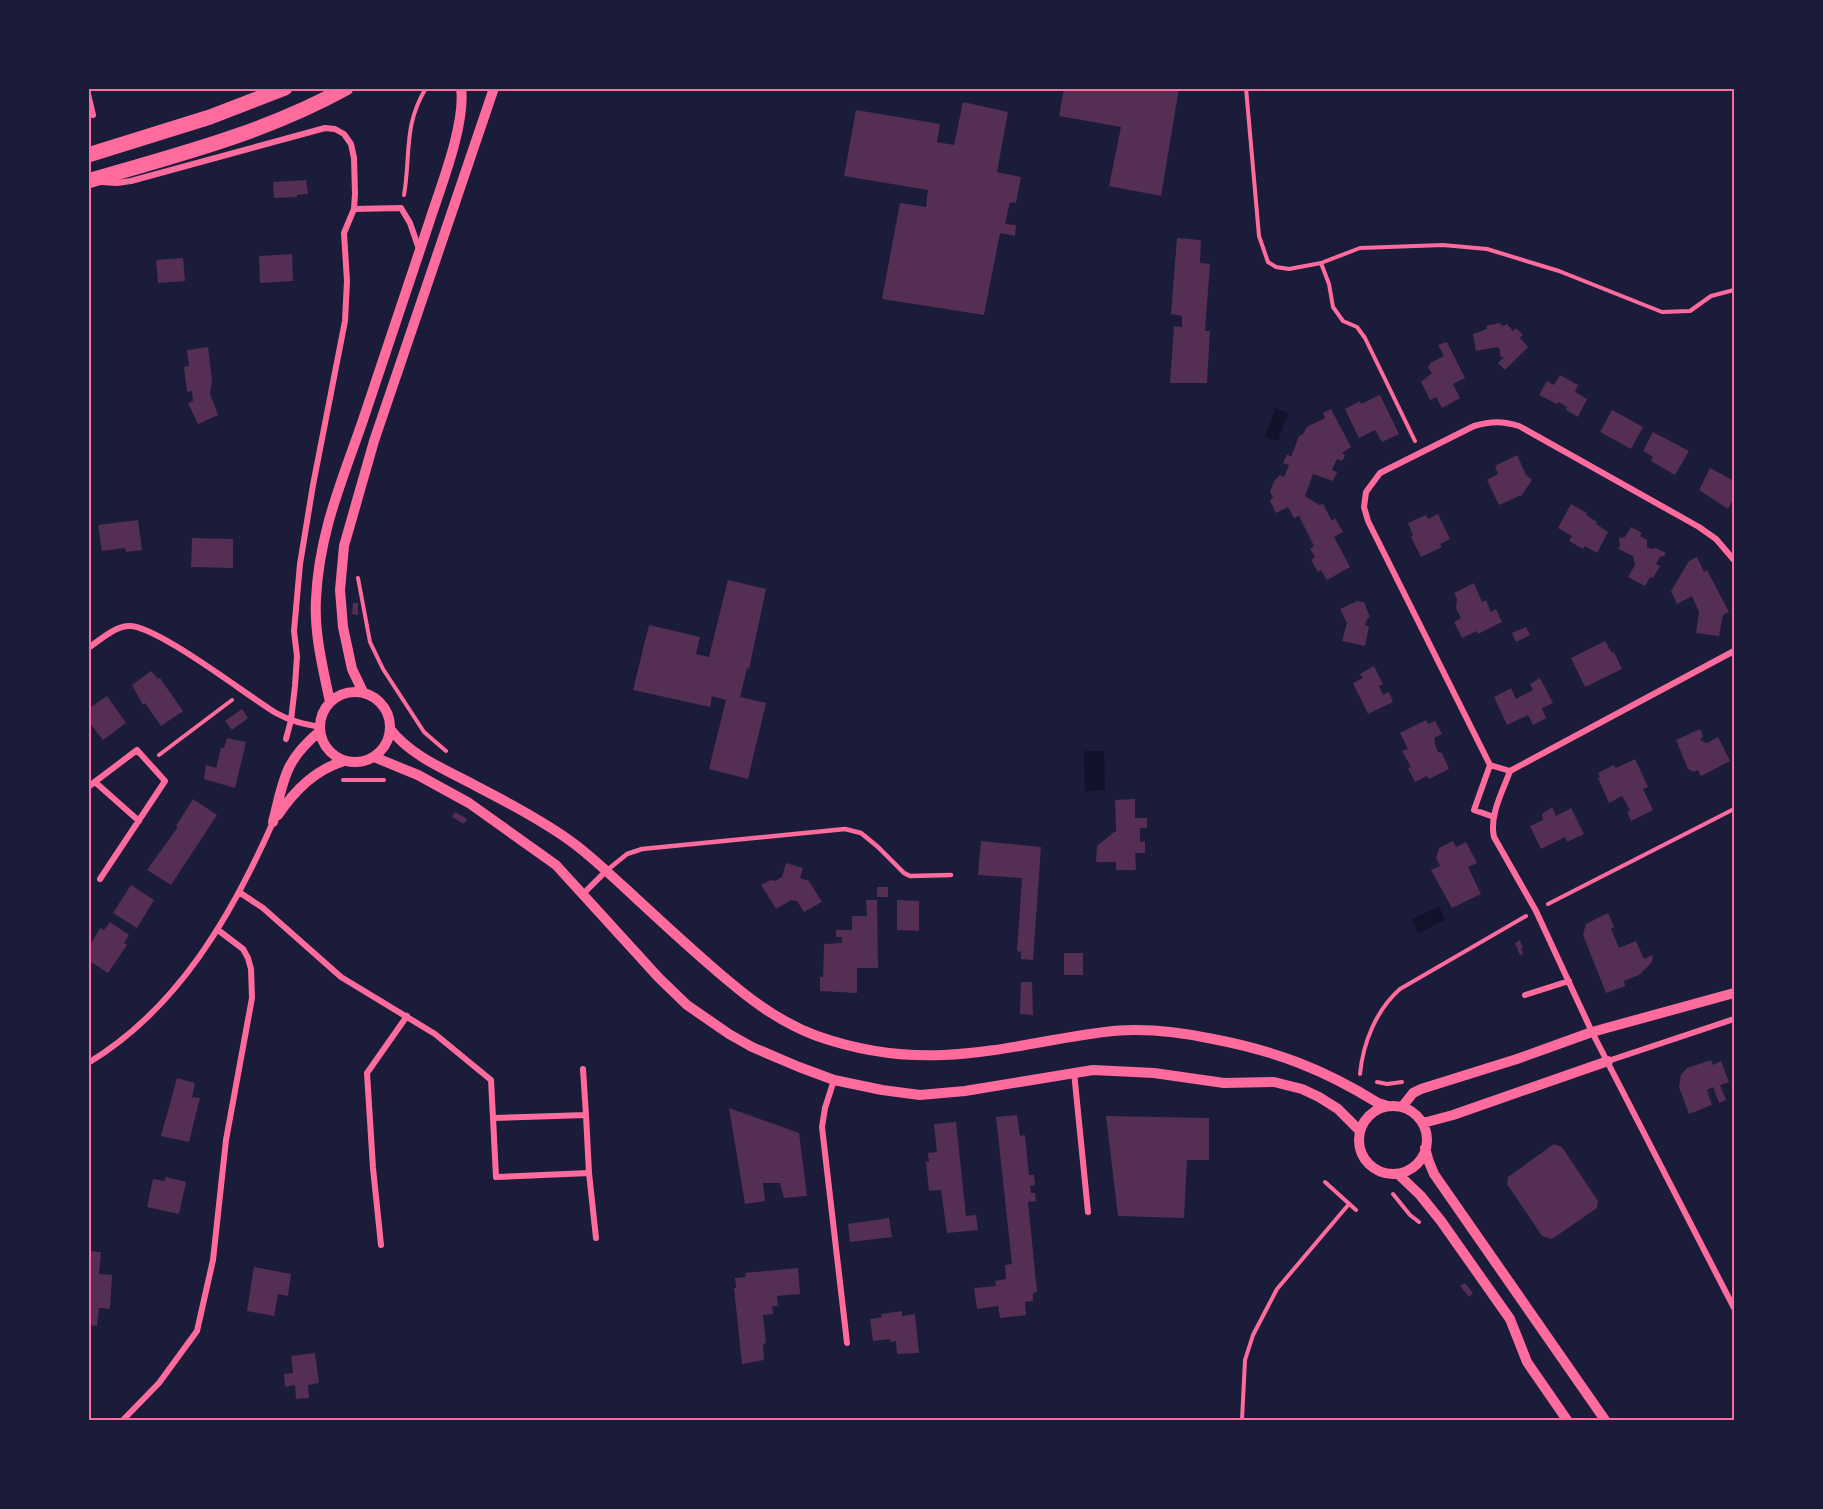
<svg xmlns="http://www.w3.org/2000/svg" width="1823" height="1509" font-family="'DejaVu Sans',sans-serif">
<rect width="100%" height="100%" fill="#1b1b3a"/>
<!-- water -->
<path fill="#12122b" d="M1275,408l13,5 -10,28 -13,-4z
M1084,751h20l1,39 -20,1z
M1439,906l6,14 -26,13 -7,-14z"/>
<!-- building -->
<path fill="#542f53" d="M1064,88h115l-18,108 -52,-10 12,-59 -62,-11z
M963,102l45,10 -11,60 24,5 -5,26 -6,-1 -5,22 11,1 -1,11 -15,-3 -16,82 -102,-16 18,-96 26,4 2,-17 -84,-14 12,-66 84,14 -3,18 17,3z
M306,180l2,14 -11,1v2l-23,1 -1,-16z
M1177,238l24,2 -1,23 10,1 -5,67h5l-3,52h-37l4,-57 8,1v-11l-11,-2z
M292,254l1,27 -33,2 -1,-27z
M183,258l2,23 -27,2 -2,-23z
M1499,323l4,3 4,-2 6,7 3,-3 7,7 -3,3 8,9 -23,23 -7,-7 6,-6 -4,-1v-7l-3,-2 -21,4 -3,-17 14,-5 -1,-3z
M1447,342l18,36 -12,6 7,14 -18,10 -6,-11 -6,3 -9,-18 11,-9 -4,-5 2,-5 14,-7 -6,-11z
M208,347l4,33 -2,14 8,21 -20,9 -10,-21 5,-2 -1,-10 -5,1 -3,-25 5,-1 -2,-16z
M1560,375l18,10 -3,7 12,7 -9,18 -12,-7 1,-3 -8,-5 -2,2 -18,-9 8,-14 7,4z
M1380,395l19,39 -17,8 -7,-12 -16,8 -14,-29 15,-8 1,3z
M1331,409l20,38 -9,6 3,2 -3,6 -5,-2 -5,11 5,2 -4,9 -20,-7 -8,22 14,9 4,-1 9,17 3,-3 8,14 -9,5 16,30 -23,13 -6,-10 -3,2 -7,-12 4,-3 -5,-8 4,-3 -15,-30 -5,2 -6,-11 -12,6 -6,-12 3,-4 -3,-5 4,-11 6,-6 4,2 5,-12 -6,-2 4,-9 4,3 8,-21 4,-2 4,-7 18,-9 -2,-5z
M1612,410l31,17 -12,22 -31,-17z
M1653,432l36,19 -14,24 -24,-14 2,-4 -10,-6z
M1517,455l9,20 6,5 -11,16h-2l-20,9 -12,-25 11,-6 -3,-8z
M1710,468l24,13v16l-6,12 -29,-19z
M1571,504l16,9 -1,2 11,7 -1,2 12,8 -11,21 -12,-7 -2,3 -14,-8 3,-5 -14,-8z
M1438,514l12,25 -10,5 2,3 -21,10 -10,-20 2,-2 -5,-12 18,-8 2,4z
M138,520l4,30 -16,2 -1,-4 -23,3 -4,-26z
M1631,527l11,6 -2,3 7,4v7l4,2 5,-1 10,5 -2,3 -4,1 -4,7 4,2 -7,12 -3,-1 -5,9 -17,-9 7,-12 -2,-9 -15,-7 2,-3 -1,-8 6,-1z
M192,538l41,1v29l-42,-1z
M1697,557l7,15 3,-2 22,42 -6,3 -4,21 -23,-3 3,-21 -7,-16 -15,8 -6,-13 18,-30z
M728,580l38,9 -17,80 -2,-1 -7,29 26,6 -18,76 -39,-10 17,-69 -14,-4 -2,11 -77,-17 16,-65 51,12 -4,17 13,3z
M1474,583l8,19 4,-2 5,12 5,-3 6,13 -24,12 -1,-3 -15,7 -8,-16 7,-4 -5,-10 1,-9 -3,-6z
M1357,601l7,1 6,15 -3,2 -2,6 4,2 -4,19 -23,-5 5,-18 -7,-14z
M353,603h5v12l-6,-1z
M1526,627l4,8 -14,7 -4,-9z
M1605,641l7,12 2,-1 8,17 -37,18 -14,-29z
M1374,666l9,18 -4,2 4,9 6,-3 4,10 -25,12 -15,-31 10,-5 -3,-4z
M151,671l7,8 2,-1 23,33 -22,15 -16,-23 -2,2 -11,-20z
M1540,678l13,25 -11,5 4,10 -13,7 -5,-10 -21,10 -13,-28 17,-9 5,11 17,-9 -3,-6z
M107,696l19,27 -23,17 -15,-19v-12z
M242,709l6,9 -16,12 -7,-9z
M1426,720l2,4 7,-3 7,13 -8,4 2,10 2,4 4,1 7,16 -20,10 -2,-3 -12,6 -7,-14 3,-1 -9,-16 6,-2 -8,-16z
M1700,729l3,7 -3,4 7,3 11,-6 12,24 -29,15 -3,-6 -4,2 -6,-3 -12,-29z
M227,738l19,4 -11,46 -31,-9 2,-14 10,3 5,-20h3z
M1635,759l13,28 -5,2 10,21 -22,11 -4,-9 3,-2 -8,-14 -13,7 -11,-25 2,-1 -2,-4 16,-8 2,3z
M193,799l24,16 -46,70 -24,-15 31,-43 -2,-1z
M1135,799v19h12v10h-7v14l5,-1v12h-10l1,17h-20v-8h-20l1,-16 17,-14h2l-1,-32z
M1552,807l4,9 15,-8 13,26 -17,8 -2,-5 -24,12 -11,-23 13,-6 -1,-6z
M455,812l12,7 -3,5 -12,-7z
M981,841l60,6 -8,113 -12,-1v-7l-4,-1 5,-73 -44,-3z
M1453,841l3,6 10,-5 11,21 -9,4 13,27 -29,14 -21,-38 9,-4 -4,-8 3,-10z
M786,863l17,5 -3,10 9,3 13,21 -18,10 -7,-11 -6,-1 -15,9 -15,-24 9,-5 5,1 7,-4z
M131,885l23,15 -17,28 -24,-15z
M877,887h11v10h-11z
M866,900h11l1,68h-21v25l-37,-2v-14h3l1,-33 18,-1v-6h-6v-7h16v-14h15z
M897,900l22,1v30l-22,-1z
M1608,913l6,14 -3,2 8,19 17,-7 8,18 8,-4 1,2 -2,6 -12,12 -15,6 1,5 -19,7 -23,-58 3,-11z
M110,922l19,13 -5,8 3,2 -19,28 -20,-13v-11l12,-21 4,2z
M1520,940l3,8h-2l2,6 -3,1 -5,-12z
M1064,953h19v22h-19z
M1021,982h11l1,33 -13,-1z
M1711,1060l2,5 8,-4 8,21 -9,3 6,15 -7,3 -6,-16 -6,3 5,15 -23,9 -10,-27 2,-12 6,-7z
M177,1078l18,5 -3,14 8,1 -11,44 -28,-6z
M729,1108l70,25 8,63 -23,2 -4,-15h-17l2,18 -20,3z
M1017,1115l3,21 5,-1 4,40h5l1,10 -5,1 1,7h4l1,8 -8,1 9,90 -4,1v8l-8,1 1,13 -26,3 -2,-12 -21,3 -3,-21 22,-2 -1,-5 11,-2 -1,-14 7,-1 -16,-147z
M1106,1116l103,2v42h-22l-3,58 -66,-2z
M956,1122l10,94 10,-1 2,15 -31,3 -6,-43 -12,1 -3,-29h3l-1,-9 9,-1 -3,-28z
M1554,1144l8,3 36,54 -1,7 -45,31 -10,-3 -35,-52 1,-7z
M166,1177l20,5 -7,32 -32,-7 6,-28 11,2z
M889,1218l3,19 -42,5 -2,-18z
M88,1251l13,1 -2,22 13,1 -2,34 -11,-1 -2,18 -9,-1z
M254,1267l37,7 -3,22 -10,-2 -4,22 -27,-5z
M798,1268l2,26 -23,2 1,10h-6l1,8 -10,1 3,28 -3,1 1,16 -22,4 -8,-76h2l-1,-10 11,-1 -1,-4z
M1465,1283l8,10 -4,4 -9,-11z
M902,1311v5l13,-2 4,39 -22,1 -1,-13 -5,1 -1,-3 -17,2 -3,-22 12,-2 -1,-3z
M315,1353l4,30 -11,2 1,13 -13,1 -1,-14 -10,2 -1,-13 9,-1 -2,-17z"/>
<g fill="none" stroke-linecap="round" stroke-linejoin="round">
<!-- path -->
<path stroke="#ff6b9d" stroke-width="4" d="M1246,88l13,148 9,26 8,5 13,2 32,-6 39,-15 83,-3 44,4 72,22 103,41 28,-1 21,-15 23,-6
M404,195c7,-41 -1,-69 22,-107
M1321,263l8,21 4,23 10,14 14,6 8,11 50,103
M358,578l12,64 13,27 41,63 22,19
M159,755l73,-55
M343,780h41
M1548,904l186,-95
M1360,1074c3,-31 16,-64 40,-85l126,-73
M1377,1082l10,2 15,-2
M1325,1182l31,28
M1393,1194l17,21 9,7
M1242,1420l3,-60 8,-25 24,-46 72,-85"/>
<!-- service -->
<path stroke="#ff6b9d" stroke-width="4.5" d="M606,871l21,-17 15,-5 203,-20 16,4 17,14 26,26 6,3 41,-1"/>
<!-- minor -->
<path stroke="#ff6b9d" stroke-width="6" d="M88,94l5,21
M102,182l15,1 14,-2 194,-53 10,1 9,5 7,10 3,14 1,36 -1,15 -10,24 3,48 -2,40 -32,164 -13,79 -6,67 3,25 -2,30 -4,34 -5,19
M354,209l47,-1 9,15 9,26
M88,648c12,-8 26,-21 40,-22 26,-3 121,71 148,87 14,8 28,11 44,14
M1490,765l-122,-244 -4,-14 2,-15 14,-19 94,-47c17,-5 29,-5 45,0l180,101 17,12 18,21
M1510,771l224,-120
M95,782l44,39
M88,787l49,-37 28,31 -65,98
M1494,817l-20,-7 16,-45 20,6c-7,20 -21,44 -16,66l42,74 56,121 142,276
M239,892l24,16 78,69 94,57 56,46 2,38 93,-3 3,58 -93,4 -3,-59
M583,894l23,-23
M1525,995l44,-14
M1608,1061l126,-42
M88,1063c90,-54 144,-148 185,-241
M583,1069l3,46
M1074,1072l14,140
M834,1080l-9,28 -3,19 25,216
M589,1173l7,65
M381,1245l-8,-77 -6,-95 40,-57
M123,1420l36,-37 38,-52 16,-71 13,-120 26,-142 -1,-29 -3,-11 -5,-9 -25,-19"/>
<!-- tertiary -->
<path stroke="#ff6b9d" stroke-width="10" d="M320 727a35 35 0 1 1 70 0a35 35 0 1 1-70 0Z
M363,692l-11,-23 -9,-42 -3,-37 4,-44 30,-105 120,-353
M330,702c-7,-33 -16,-69 -14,-103 3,-65 25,-116 46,-176 23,-67 45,-135 68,-203 11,-34 36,-97 31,-132
M390,729c22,28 57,41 88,58 31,16 63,33 91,53 20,14 37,31 55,47 29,27 57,53 87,79 32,28 65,55 106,70 40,14 83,21 126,19 57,-2 113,-18 170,-24 34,-3 67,1 100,8 63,12 110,30 165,64l10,3
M374,757l44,18 51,28 87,62 103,113 28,27 42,29 23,13 47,20 35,13 48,10 38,5 45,-4 128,-21 61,3 70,10 50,-1 28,7 17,8 19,12 22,22
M278,815c17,-25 37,-45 66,-54
M273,822c11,-43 11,-61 47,-91
M1359 1140a34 34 0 1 1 68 0a34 34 0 1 1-68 0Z
M1402,1107l11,-14 8,-4 96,-30 75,-27 142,-39
M1423,1123l30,-8 155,-54
M1425,1148l4,14 5,12 171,246
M1398,1174l22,21 21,26 69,98 17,43 40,58"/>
<!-- primary -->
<path stroke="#ff6b9d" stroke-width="15" d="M88,155l122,-38 75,-29
M88,181c89,-26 177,-48 258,-93"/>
</g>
<!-- border -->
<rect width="1823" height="1509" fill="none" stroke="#1b1b3a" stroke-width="180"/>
<rect x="90" y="90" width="1643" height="1329" fill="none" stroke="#ff6b9d" stroke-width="2"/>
</svg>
